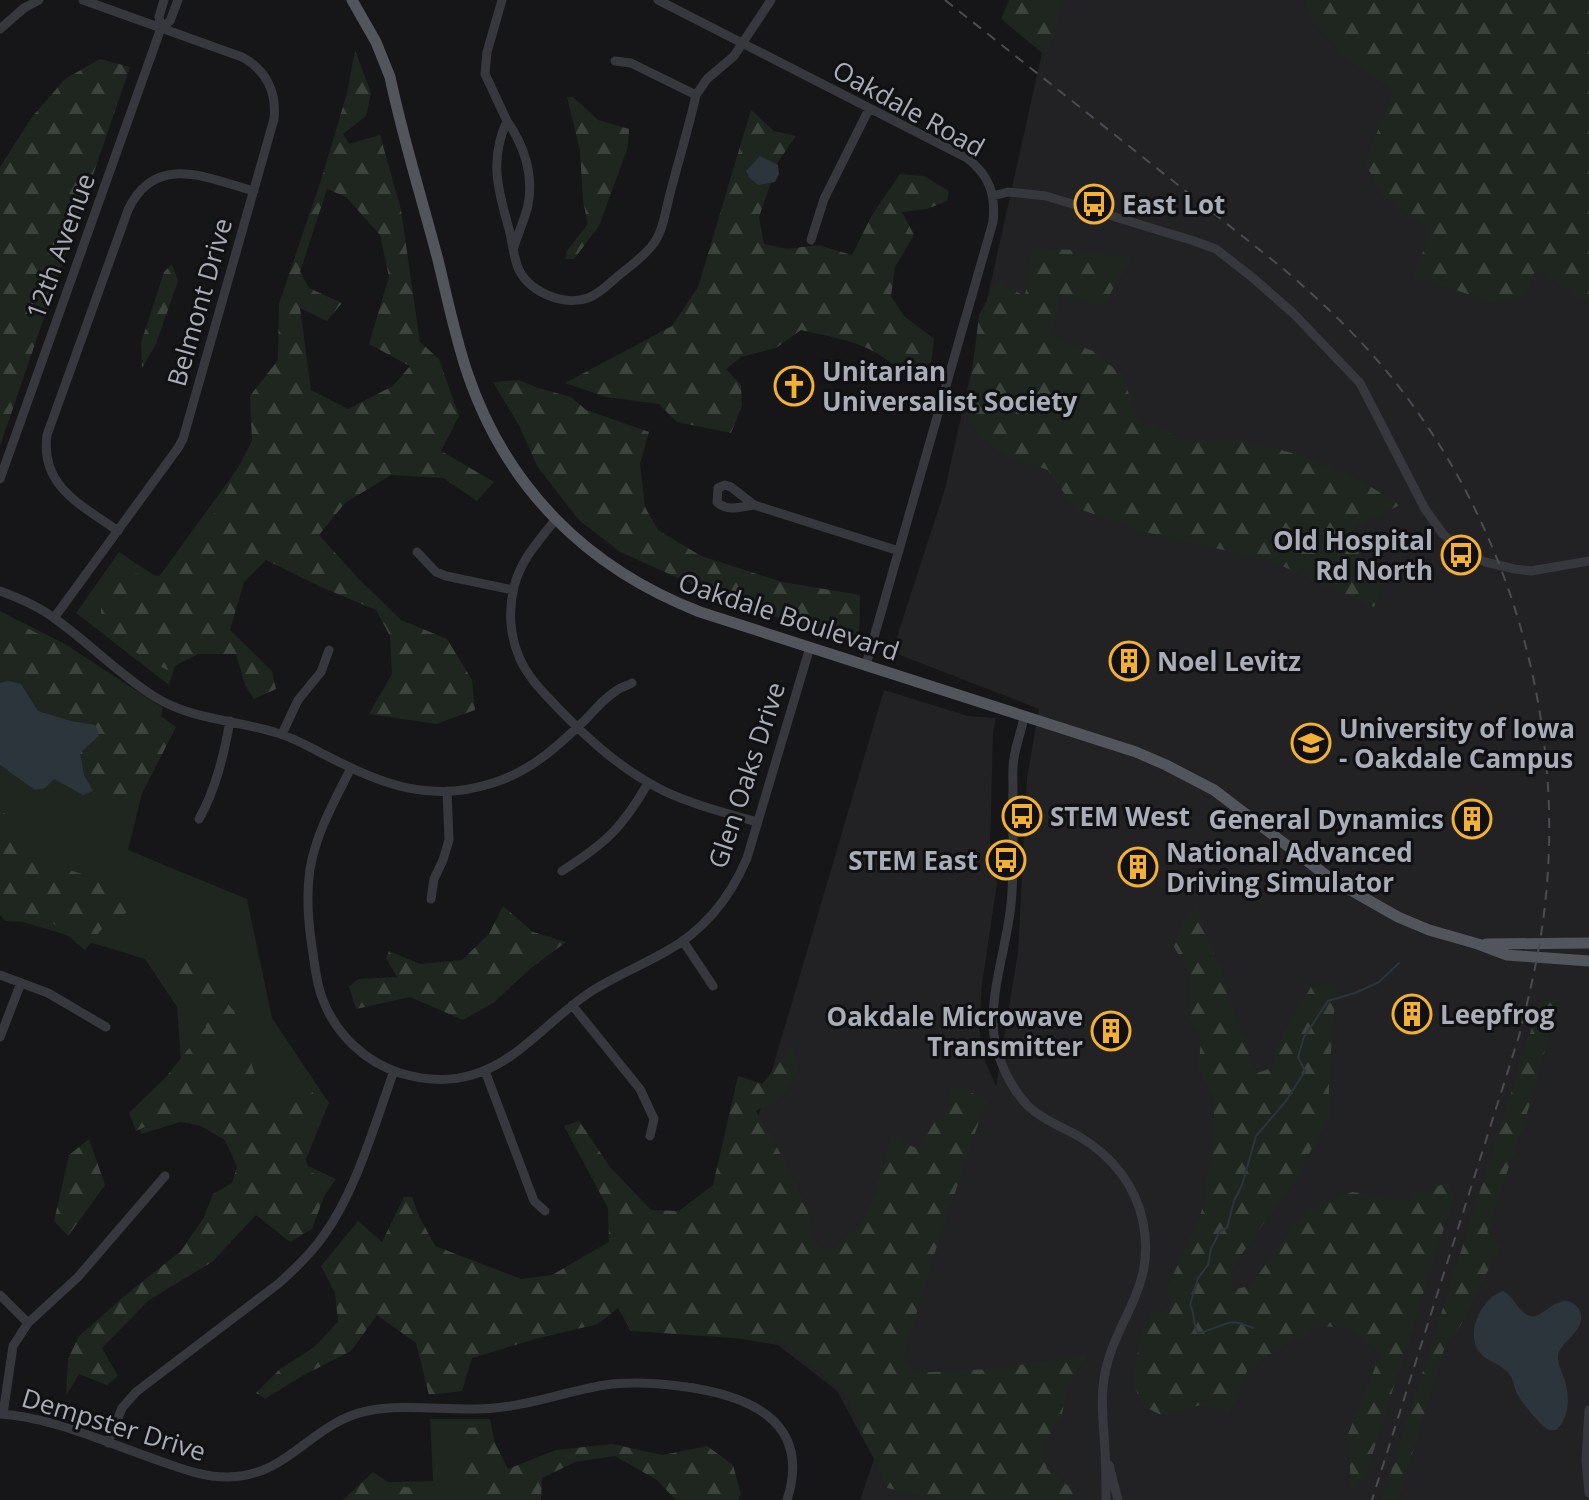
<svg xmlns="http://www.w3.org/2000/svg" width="1589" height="1500" font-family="'Open Sans',sans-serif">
<defs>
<pattern id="forest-firs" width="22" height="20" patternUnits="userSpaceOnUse" patternTransform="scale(2)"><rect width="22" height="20" fill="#1e261f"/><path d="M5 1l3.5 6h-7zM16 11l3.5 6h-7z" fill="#3c433d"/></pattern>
</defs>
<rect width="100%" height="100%" fill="#161618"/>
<!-- built -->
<path fill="#222225" d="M1058,0h531v1500h-729l14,-41 -37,-68 -59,-46 -86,-14 55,-176 137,-465 84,26 28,2 -3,15 -3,116 7,34 -15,101 -3,44 6,33 11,25 22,-133 9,-175 12,-69 -147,-57 53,-163 98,-441z"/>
<!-- green -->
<path fill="#1e261f" d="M240,465l-71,220 -93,-72 43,-61 39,26z
M0,611l65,33 98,64 -35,142 119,49 25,119 57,85 -25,61 32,15 -40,59 -54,-87 -38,-36 -63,19 -6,-20 47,-39 -5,-68 -32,-48 -145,-44z
M430,1419h60l11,57 15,24h-163l33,-18 47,-1z"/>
<!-- forest -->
<path fill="url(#forest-firs)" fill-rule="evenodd" d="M1009,0h53l-16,56 -45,-37z
M1305,0h284v302l-53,-33 -11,26 -31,8 -80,-27 17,-47 -49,-34 -17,-32 29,-73 -48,-32 -34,-38z
M355,50l16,43 -5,23 -23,18 6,10 31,-9 21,75 19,132 19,17 20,57 -18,35 53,31 -17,19 -34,-23 -52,-3 -46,28 -26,32 37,41 45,44 46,19 25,41 3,30 -39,14 -67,-10 23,-40 -2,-38 -14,-26 -55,-23 -55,-27 -22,22 -14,48 42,41 4,18 -22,10 -9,-14 -9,-31h-38l-31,16 -39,-22 -27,-23v-22l17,-31 55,5 31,-44 48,-92 -2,-45 28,-36 1,-56 44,-130 24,-81zM327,189l19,8 34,38 9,42 -20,67 41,22 -17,20 -45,23 -37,-19 -11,-82 27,13 15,-18 -33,-15 -9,-16z
M100,59l30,8 -130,379v-279l32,-50 33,-38z
M567,97h6l25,23 31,9 -1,18 -29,79 -25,33h-8v-7l22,-28 -5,-23 -3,-50z
M751,110l23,21 22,5 -18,26 -19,55 5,27 23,5 31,-4 34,10 20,-40 28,-41 24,2 25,15 -2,10 -20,8 -25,3 12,23 -19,32 -4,29 13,20 30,23 -4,35h-26c-33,-32 -60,-34 -103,-44l-25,18 -35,9 -15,12 15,16 1,21 -11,27 -54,-11 -18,-18 -53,-7 -41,-14 107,-57 26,-39z
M1032,249l45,1 54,8 -28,48 -44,-12 -7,42 41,15 29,24 17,47 53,20 50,-2 58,15 58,24 42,26 -48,23 13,39 17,20 -8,20 -103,-46 -130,-30 -67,-24 -26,-37 -39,-12 -29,-21 -13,-21 12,-101 18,-33 28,14z
M172,264l6,17 -22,63 -14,24 -1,-25 23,-71z
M519,380l19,8 33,9 15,13 63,22 -9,32 5,43 13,23 43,26 81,26 78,13 -1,43 -33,-1 -143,-57 -63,-28 -41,-32 -42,-54 -17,-39 -27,-45z
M0,621l21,4 41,21 114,81 -47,92c-31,-18 -43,-32 -49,-67l19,-16 -4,-11 -24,-4 -33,-10 -17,-27 -1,-11 -20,-6z
M0,809l60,58 73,23 3,17 -31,18 -20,25 -32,-27 -48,-2 -5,-6z
M503,906l30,26 33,10 -36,27 -37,34 -30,17 -53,-23 -54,12 -7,-22 9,-8 39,-2 -11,-19 3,-7 31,13 42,-4 27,-26z
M1197,908l5,19 18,40 14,46 23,60 15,-5 10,-32 33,-56 21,7 -7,89v40l-31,59 -66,93 -1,22 19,-4 52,-71 50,-23 53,8 43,-18 6,14 -89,282 -14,9 -3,-53 33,-81 -32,-25 -30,-2 -41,23 -31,22 -18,41 -28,-7 -40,10 -20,-10 -7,-23 6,-46 12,-25 10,3 9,-9 -3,-20 28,-57 10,-31 9,-95 -16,-33 2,-35 -11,-17 1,-42 -17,-28 9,-25z
M181,950l53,61 31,93 14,4 27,-28 14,26 -19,40 9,26 20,8 -18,49 -22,13 -34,-27 -44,47 -63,38 -47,48 16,28 -11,9 -28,-11 -13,22 2,-37 11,-23 49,-43 53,-42 22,-32 10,-25 19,-11 5,-16 -12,-27 -24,-14 -37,-8 -28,13 -7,-18 37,-36 40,-50 -37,-58z
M1541,999l18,1 -30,107 -42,125 13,13 -35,74 -21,30 -46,151h-16z
M791,1048l8,18 -15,30 -28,15 23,40 28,57 6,35 17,8 28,-23 18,-36 15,-55 27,12 18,-29h8l7,-31 11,-2 24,14 -51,151 -32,106 10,15 78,-4 97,-14 -21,31 -5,29 -18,29 3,25 29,23 -7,8h-127l-55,-12 -42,-96 -65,-51 -149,-10 -13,-23 -20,16 -63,15 -63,19 -10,33 -33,4 -13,-52 -39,-28 -26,36 -49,25 -37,23 -9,-6 24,-24 33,-21 25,-26 -3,-29 -14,-27 37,-45 24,21 22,-45h8l7,19 16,30 86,33 31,-4 57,-33 -1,-34 -44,-82 15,-5 31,46 41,43 28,1 34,-26 25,-109 24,8z
M89,1139l16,46 -37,51 -14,-15 15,-66z
M487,1427l21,42 48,-19 56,-6 51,11 44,-9 26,19 8,29 -3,6h-62l-19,-20 -42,-24 -40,6 -33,16 -1,22h-78v-52l-28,-19z
M373,1472l21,14 32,3 10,11h-93z"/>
<!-- water -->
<path fill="#2c353c" d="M760,156l18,9 1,9 -4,8 -17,3 -9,-8 -3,-6z
M8,681l13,3 17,27 33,10 24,4 4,11 -19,17 4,22 9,16 -10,4 -29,-16 -9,9 -10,2 -35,-25v-82z
M1503,1291c11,5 15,21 27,25 14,4 31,-30 49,-7 10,21 -17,30 -21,46 -1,10 6,20 8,30 4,14 2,36 -10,45 -3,0 -5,1 -7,0 -8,-3 -29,-30 -33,-38 -2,-5 -2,-11 -6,-17 -8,-11 -22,-13 -30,-22 -16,-19 2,-56 23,-62z"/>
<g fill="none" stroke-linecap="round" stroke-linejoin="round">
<!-- stream -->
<path stroke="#2c353c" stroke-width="2" d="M1253,1328c-28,-13 -28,0 -55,5 -7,-11 -1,-16 -8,-28l8,-27 10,-13 3,-16 9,-18 7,-3 7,-27 8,-16 14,-49 30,-35 19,-30 -7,-14 6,-20 24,-36 27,-8 24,-11 20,-19"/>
<!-- minor -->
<path stroke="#37383d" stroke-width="9" d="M502,0l-15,52 -2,22 22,47c-18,39 -9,69 2,108 3,11 4,24 8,36 9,26 46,42 71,33 11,-4 21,-14 30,-22 12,-10 27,-20 36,-33 10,-14 12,-36 17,-53 8,-31 18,-63 25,-95l11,-16 27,-23 37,-56
M658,0l309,158c22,17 29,36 26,64l-127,443
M161,28l9,-7 8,-21
M0,29l24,-21 15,-8
M615,61l16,2 65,32
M507,121c17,24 27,54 21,84 -3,14 -10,28 -14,42
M993,196l15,-4 38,4 148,45 22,8 37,29 41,36 66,69 65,126 18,25 12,11 15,10 15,7 30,7 16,2 58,-10
M811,240l13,-41 45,-90
M0,479l161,-451 -2,-11 5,-17
M754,505c-14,2 -27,7 -37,-3l1,-14 7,-3 6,2 23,18 145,46
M555,520c-16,21 -34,39 -41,67 -6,24 -4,50 6,72 9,20 24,34 38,49 32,33 64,62 106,83 30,14 62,22 93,31
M118,531c-36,-26 -78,-44 -71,-96l81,-225c27,-58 79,-32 126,-19
M417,552l19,20 10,4 67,14
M0,591c19,7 38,15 54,27 34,24 67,58 101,79 37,23 82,23 122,36 18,5 34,15 50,23 57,29 104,48 169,26 36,-12 62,-36 89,-62 9,-9 19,-22 31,-29 4,-4 11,-5 16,-8
M54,618l124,-170 5,-9 91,-320c3,-27 -8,-49 -32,-62l-159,-57
M1024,716c-2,14 -8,28 -10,42 -2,10 -1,20 -1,30 -1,39 2,77 -2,116 -4,43 -22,88 -17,132 4,25 16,51 34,70 15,14 34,21 52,31 32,19 56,49 63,85 14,68 -30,98 -39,157 -4,24 0,48 1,72 1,16 1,33 1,49
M282,734l16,-34 23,-28 8,-22
M351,768c-16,32 -35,65 -41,101 -4,26 -2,52 2,78 3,18 4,37 11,53 13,34 42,62 77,73 23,7 48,9 72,2 49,-14 80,-60 123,-86 23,-14 47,-24 70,-37 39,-21 65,-54 82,-94l63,-211
M199,819c17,-30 25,-65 31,-98
M562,871c44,-28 60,-43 86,-88
M431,899l3,-20 9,-19 6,-20 -2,-49
M683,941l30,45
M0,975l48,18 58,34
M572,1005l68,84 14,30 -4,17
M0,1037l21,-54
M485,1071l49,130 11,10
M0,1295l28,28
M1589,1410l-3,50 3,33
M0,1414c52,3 107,29 157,46 23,8 45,17 70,17 62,0 83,-54 140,-66 41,-8 85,1 127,-3 40,-3 78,-19 118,-24 22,-2 45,-1 67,2 66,8 134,33 108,114
M3,1414l10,-68 15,-23 50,-46 87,-101
M108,1443l14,-35 14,-16 142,-108c17,-15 33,-30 46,-49 32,-44 51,-112 70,-164
M1109,1465l9,35"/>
<!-- major -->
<path stroke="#53555c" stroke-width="11" d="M352,0l24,42 14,35c13,62 32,122 48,183 9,37 17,76 29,112 39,116 120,196 233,240l436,140 30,13 48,25 117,89 67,38 31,13 49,14 29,11 82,6
M1486,944l103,-1"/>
<!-- rail -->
<path stroke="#4a4c52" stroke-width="2" stroke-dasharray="10 8" stroke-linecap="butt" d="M945,0l335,266c39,33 76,68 108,107 120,147 178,343 157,532 -5,45 -15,88 -26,131l-147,464"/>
</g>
<!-- icons -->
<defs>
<symbol id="bus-ring" viewBox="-11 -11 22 22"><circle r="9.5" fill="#111113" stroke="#f2b134" stroke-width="1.5"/><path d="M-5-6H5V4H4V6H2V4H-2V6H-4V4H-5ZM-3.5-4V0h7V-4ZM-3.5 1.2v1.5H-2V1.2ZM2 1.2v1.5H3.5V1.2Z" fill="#f2b134"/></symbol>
<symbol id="church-ring" viewBox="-11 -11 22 22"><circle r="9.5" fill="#111113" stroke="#f2b134" stroke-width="1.5"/><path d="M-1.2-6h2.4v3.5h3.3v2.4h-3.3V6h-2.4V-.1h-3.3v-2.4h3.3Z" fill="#f2b134"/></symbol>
<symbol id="building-ring" viewBox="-11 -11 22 22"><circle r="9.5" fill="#111113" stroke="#f2b134" stroke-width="1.5"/><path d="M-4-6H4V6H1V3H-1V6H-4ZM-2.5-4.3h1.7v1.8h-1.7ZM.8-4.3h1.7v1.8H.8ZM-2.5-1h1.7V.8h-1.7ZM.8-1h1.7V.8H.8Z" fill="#f2b134"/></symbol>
<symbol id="university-ring" viewBox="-11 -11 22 22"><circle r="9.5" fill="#111113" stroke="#f2b134" stroke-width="1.5"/><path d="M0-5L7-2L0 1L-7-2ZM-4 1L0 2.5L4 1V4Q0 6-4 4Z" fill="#f2b134"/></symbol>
</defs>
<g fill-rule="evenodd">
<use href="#bus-ring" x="1072" y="182" width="44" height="44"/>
<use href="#church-ring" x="772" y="364" width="44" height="44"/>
<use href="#bus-ring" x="1439" y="533" width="44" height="44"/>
<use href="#building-ring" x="1107" y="639" width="44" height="44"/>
<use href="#university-ring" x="1289" y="721" width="44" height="44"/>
<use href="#bus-ring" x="1000" y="794" width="44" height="44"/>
<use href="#building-ring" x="1450" y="797" width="44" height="44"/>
<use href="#bus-ring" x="984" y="838" width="44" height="44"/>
<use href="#building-ring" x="1116" y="845" width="44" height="44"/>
<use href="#building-ring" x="1390" y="992" width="44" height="44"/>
<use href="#building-ring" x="1089" y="1009" width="44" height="44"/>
</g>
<g text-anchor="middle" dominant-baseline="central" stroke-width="6" stroke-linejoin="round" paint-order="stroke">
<!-- street labels -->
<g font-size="26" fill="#a8adb8" stroke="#111113">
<text transform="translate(909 108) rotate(29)">Oakdale Road</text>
<text transform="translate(60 246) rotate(-70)">12th Avenue</text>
<text transform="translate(199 302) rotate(-74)">Belmont Drive</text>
<text transform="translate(789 616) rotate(18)">Oakdale Boulevard</text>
<text transform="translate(746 775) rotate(-72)">Glen Oaks Drive</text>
<text transform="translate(114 1424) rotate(17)">Dempster Drive</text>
</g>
<!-- poi labels -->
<g font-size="26" font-weight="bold" fill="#a8adb8" stroke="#111113" text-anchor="start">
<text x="1122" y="204">East Lot</text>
<text x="822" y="371">Unitarian<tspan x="822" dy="30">Universalist Society</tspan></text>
<text x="1433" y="540" text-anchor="end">Old Hospital<tspan x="1433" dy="30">Rd North</tspan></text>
<text x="1157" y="661">Noel Levitz</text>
<text x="1339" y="728">University of Iowa<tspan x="1339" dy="30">- Oakdale Campus</tspan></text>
<text x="1050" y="816">STEM West</text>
<text x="1444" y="819" text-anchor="end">General Dynamics</text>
<text x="1166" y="852">National Advanced<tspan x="1166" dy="30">Driving Simulator</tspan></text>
<text x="978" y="860" text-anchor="end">STEM East</text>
<text x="1440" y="1014">Leepfrog</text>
<text x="1083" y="1016" text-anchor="end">Oakdale Microwave<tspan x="1083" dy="30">Transmitter</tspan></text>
</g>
</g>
</svg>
